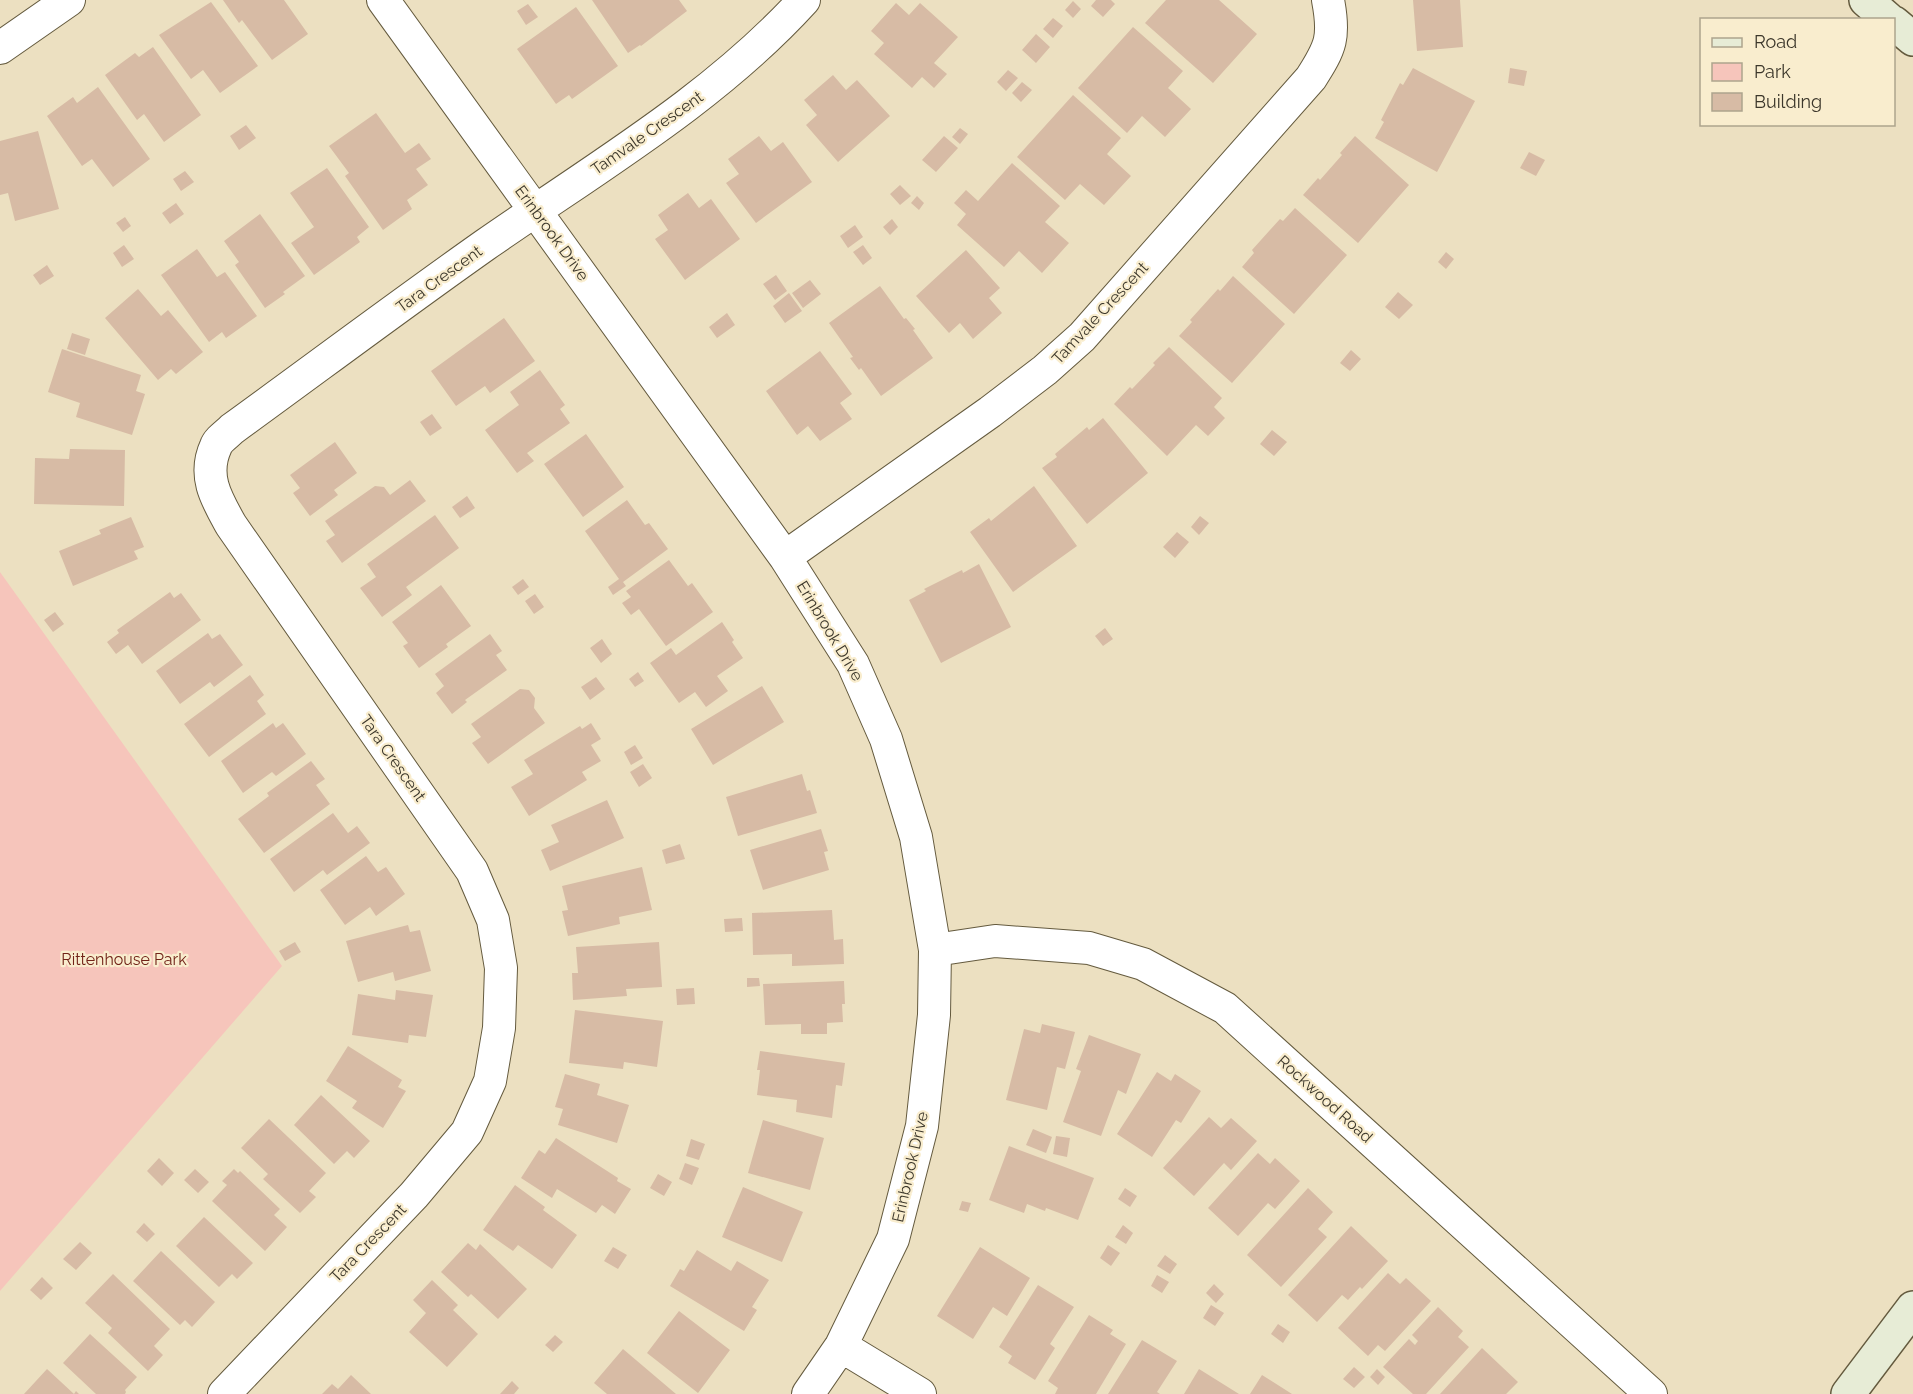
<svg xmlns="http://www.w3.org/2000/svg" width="1913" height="1394" font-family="Raleway,sans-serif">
<rect width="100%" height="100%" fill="#ece0c1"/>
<!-- green -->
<path fill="#f6c5bb" d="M0,572l282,394 -282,325z"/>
<!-- building -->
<path fill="#d7bba5" d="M223,0h61l24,34 -36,26 -30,-40 -3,3z
M592,0h87l8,11 -46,35 -1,-1 -12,8z
M1096,0h15l4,4 -12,13 -12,-11z
M1166,0h53l38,34 -44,49 -68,-60z
M1413,0h47l3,47 -46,4z
M1073,1l8,8 -8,9 -8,-8z
M211,2l47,64 -38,27 -17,-23 -12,9 -32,-44z
M896,3l13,12 11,-12 38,34 -24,26 13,11 -13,14 -12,-11 -10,11 -38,-34 10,-11 -13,-12z
M528,4l10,13 -12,8 -9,-14z
M576,7l42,59 -46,33 -3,-4 -13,9 -39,-55z
M1053,18l10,8 -10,12 -10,-9z
M1133,27l50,44 -15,17 23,21 -26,28 -23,-21 -15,17 -49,-45z
M1036,34l14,13 -14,16 -14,-13z
M153,47l48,68 -37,27 -20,-28 -7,6 -32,-45 30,-22 4,4z
M1413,68l62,33 -38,71 -62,-34 9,-16 -3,-2 19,-37 3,2z
M1510,68l17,3 -3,15 -16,-3z
M1008,70l10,8 -12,13 -9,-9z
M833,75l13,15 11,-10 33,36 -52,46 -32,-37 11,-10 -13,-15z
M1022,82l10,8 -11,12 -9,-9z
M98,87l52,72 -37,28 -21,-28 -10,7 -35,-50 26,-19 4,6z
M1073,95l48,43 -14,16 24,22 -27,29 -24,-21 -15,16 -48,-43z
M376,113l29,40 14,-10 12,16 -15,10 12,16 -21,15 5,9 -29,21 -38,-54 4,-3 -20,-27z
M246,125l10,13 -17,12 -9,-14z
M960,128l8,6 -8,10 -8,-7z
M38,131l21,78 -44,12 -7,-28 -8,2v-54z
M759,136l12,15 12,-9 29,40 -56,41 -30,-40 13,-9 -11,-15z
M944,136l14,12 -22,24 -14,-12z
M1355,136l54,49 -51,58 -55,-48 15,-17 2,2 22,-25 -2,-2z
M1529,152l16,8 -9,16 -16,-8z
M1012,163l48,43 -15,16 24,21 -27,30 -23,-22 -15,16 -47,-42 9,-11 -12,-11 12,-13 12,11z
M327,168l42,59 -12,10 3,5 -46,33 -23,-32 23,-16 -24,-34z
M185,171l9,11 -13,9 -8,-12z
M900,185l11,11 -11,9 -10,-11z
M688,193l11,15 12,-9 29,40 -55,41 -30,-41 13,-9 -10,-15z
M917,196l7,7 -5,7 -8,-7z
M176,203l8,11 -14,10 -8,-11z
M1295,208l52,47 -53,59 -52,-47 12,-14 -2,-3 28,-31 3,2z
M260,214l45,62 -22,16 2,2 -20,14 -30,-43 4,-3 -15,-21z
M125,217l6,9 -8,6 -7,-9z
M892,219l6,8 -8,8 -7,-8z
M855,225l8,12 -15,11 -8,-12z
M124,245l10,14 -12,8 -9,-14z
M863,245l9,13 -9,7 -10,-13z
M197,249l20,28 8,-5 32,44 -31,22 -4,-6 -13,10 -48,-67z
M966,250l34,38 -11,10 13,15 -29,26 -13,-16 -11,10 -33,-37z
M1446,252l8,7 -8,10 -8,-7z
M47,265l7,11 -14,9 -7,-10z
M776,275l11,16 -12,9 -12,-16z
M1233,276l52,48 -53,59 -53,-47 13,-14 -2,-2 28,-31 2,2z
M810,280l11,14 -18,14 -11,-15z
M880,286l24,33 2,-1 9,11 -2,1 20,28 -52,38 -20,-28 -2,2 -9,-12 3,-1 -24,-34z
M138,289l23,27 7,-6 35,42 -27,22 -5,-5 -13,11 -53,-62z
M1398,292l15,13 -14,14 -14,-12z
M789,293l13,18 -17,12 -12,-17z
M727,313l8,12 -18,13 -8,-11z
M504,318l31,43 -45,32 -5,-7 -29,20 -25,-35z
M72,333l18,6 -5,16 -18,-6z
M1169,347l53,51 -8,9 11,11 -17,18 -12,-11 -29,31 -53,-52 16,-17 2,2 23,-24 -2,-2z
M62,349l79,26 -5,16 9,3 -13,41 -56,-18 4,-14 -32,-11z
M1351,350l10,9 -11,12 -10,-8z
M820,351l32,43 -12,9 12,16 -32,22 -12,-15 -11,9 -31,-44z
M540,370l25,35 -5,4 10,14 -43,30 7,8 -17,12 -32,-43 34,-25 -9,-13z
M432,414l10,14 -12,8 -10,-14z
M1103,418l45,55 -61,51 -45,-56 15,-11 -2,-3 32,-27 2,3z
M1272,430l15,12 -13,14 -14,-12z
M586,434l38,53 -41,30 -39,-53z
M335,442l22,31 -23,17 4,5 -28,21 -17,-23 7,-5 -10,-13z
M70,449l55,1 -1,56 -90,-2 1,-46 34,1z
M410,480l16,21 -84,62 -16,-22 9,-6 -10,-14 50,-35 9,1 6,8z
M1034,486l43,60 -64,46 -43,-60 19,-14 2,3z
M467,496l8,12 -15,10 -8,-11z
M627,500l18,25 4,-2 19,26 -45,33 3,4 -13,9 -5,-8 11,-8 -34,-48z
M435,515l24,33 -53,39 6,8 -30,22 -22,-29 16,-11 -9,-13z
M1200,516l9,7 -10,12 -8,-8z
M131,517l13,30 -10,4 4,8 -65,27 -14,-35 42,-17 -2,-4z
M1177,532l12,10 -14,16 -12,-11z
M669,560l19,26 4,-3 21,29 -47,34 -27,-37 -8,6 -9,-12 9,-6 -5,-6z
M979,564l32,63 -70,36 -32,-63 17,-9 -2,-2 38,-19 1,3z
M523,579l6,8 -11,8 -6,-8z
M441,585l30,41 -25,18 2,3 -29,21 -16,-22 5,-3 -16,-21z
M170,592l4,6 7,-5 20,27 -59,44 -14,-19 -12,9 -9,-12 12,-9 -2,-3z
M535,594l9,13 -10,7 -9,-13z
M55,612l9,12 -11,8 -9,-12z
M722,622l12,18 -2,2 11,16 -26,18 11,15 -22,16 -11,-15 -16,11 -29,-40 21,-15 5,7z
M1105,628l8,11 -10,7 -8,-10z
M208,633l4,6 8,-5 23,31 -29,22 -4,-5 -30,22 -24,-33z
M490,634l12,17 -6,4 11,15 -42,30 2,2 -15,12 -16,-21 8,-7 -9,-12z
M602,639l10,15 -11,9 -11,-15z
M638,672l6,9 -9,6 -6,-8z
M250,675l14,20 -7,6 9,13 -57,43 -25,-33z
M596,677l9,12 -15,11 -9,-13z
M762,686l22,36 -71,43 -22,-36z
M520,689l9,1 6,8 -1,10 11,15 -57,41 -16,-21 9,-6 -10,-13z
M273,723l3,5 7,-5 23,31 -30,22 -4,-4 -29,21 -22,-32z
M591,723l10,16 -10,6 10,16 -19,11 5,8 -58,36 -18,-29 22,-13 -9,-14 56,-34 2,3z
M635,745l8,13 -12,7 -7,-13z
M311,761l14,18 -9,6 14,19 -66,49 -26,-34 31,-23 -2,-3z
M643,764l9,14 -13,9 -9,-15z
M802,774l5,17 3,-1 7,23 -79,23 -12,-39z
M607,800l17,38 -74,33 -9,-21 18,-8 -8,-17z
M333,813l15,20 9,-7 13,17 -43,32 -4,-5 -29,22 -24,-33z
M821,829l7,22 -4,1 5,18 -66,20 -13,-40z
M680,844l5,15 -19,5 -4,-14z
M366,856l12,16 8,-5 19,27 -29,22 -6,-9 -25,18 -25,-35z
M642,867l10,43 -33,7 1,7 -52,12 -6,-25 6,-1 -6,-24z
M832,910l2,30 9,-1 1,25 -52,2v-12l-39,1 -1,-42z
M742,918l1,13 -18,1 -1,-13z
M408,925l2,7 10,-2 11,41 -36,10 -2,-9 -35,10 -12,-41z
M295,942l6,10 -16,9 -6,-10z
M659,942l3,45 -36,2 1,7 -54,4 -1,-27h6l-2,-26z
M747,978h12l1,8 -13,1z
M844,981l1,23h-3l1,18 -16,1v11h-26v-10l-36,1 -2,-41z
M694,988l1,16 -18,1 -1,-16z
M396,990l37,5 -7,42 -17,-2 -1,8 -56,-8 6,-41 37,6z
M575,1010l88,11 -6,46 -33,-5 -1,7 -54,-6z
M1042,1024l33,8 -10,37 -8,-2 -10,43 -41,-10 18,-71 16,4z
M1089,1035l52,19 -15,40 -8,-4 -17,46 -38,-14 18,-51 -5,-2z
M348,1046l54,34 -4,7 8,4 -23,37 -31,-20 5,-7 -31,-20z
M760,1051l85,12 -3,23 -6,-1 -4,33 -36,-6 1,-12 -40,-5 3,-25h-3z
M1157,1072l14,9 4,-7 26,17 -20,32 -5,-3 -24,37 -35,-23z
M565,1074l35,10 -3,11 32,10 -12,38 -59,-18 5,-16 -8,-2z
M321,1095l49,46 -16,17 -7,-7 -13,13 -40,-39z
M1209,1117l12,11 10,-10 26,23 -26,29 -7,-7 -30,33 -31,-28z
M269,1119l57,54 -17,18 7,6 -16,16 -37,-34 5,-5 -27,-26z
M763,1120l61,18 -14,52 -62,-17z
M1033,1129l19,8 -6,16 -20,-8z
M1056,1136l14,2 -3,19 -14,-3z
M556,1138l62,40 -1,3 14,8 -16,25 -13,-9 -6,8 -39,-24 -5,9 -31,-20 18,-28 6,4z
M691,1139l14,5 -6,16 -13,-4z
M1009,1146l85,32 -16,42 -32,-12 -1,3 -18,-7 -3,9 -35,-13z
M1258,1153l12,11 5,-6 25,23 -25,28 -7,-6 -30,33 -30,-28z
M159,1158l15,15 -12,13 -15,-15z
M685,1163l14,5 -7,17 -13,-6z
M195,1169l14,13 -11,11 -14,-13z
M234,1169l4,4 2,-2 40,38 -6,6 13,12 -22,24 -53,-50 15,-16 -5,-4z
M658,1174l14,8 -8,14 -14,-8z
M515,1185l30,22 -2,3 34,25 -25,34 -34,-24 -5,6 -30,-21z
M743,1187l60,25 -21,50 -60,-25z
M1125,1188l12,8 -7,11 -12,-8z
M1308,1188l25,24 -15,17 9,8 -46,50 -34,-32z
M962,1201l9,2 -3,9 -9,-2z
M204,1217l49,46 -16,16 -5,-5 -13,13 -43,-41z
M144,1223l11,11 -8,8 -11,-10z
M1123,1225l10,8 -7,11 -11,-7z
M1351,1226l37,35 -26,28 -2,-2 -12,13 -6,-5 -25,27 -29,-27z
M80,1242l12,11 -16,17 -13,-11z
M468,1243l8,7 4,-6 47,45 -29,30 -27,-25 -3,3 -27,-25z
M1108,1245l12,8 -9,13 -11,-8z
M613,1247l14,8 -9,14 -14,-8z
M980,1247l50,31 -23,38 -14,-9 -20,32 -36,-23z
M697,1250l34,21 6,-10 32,19 -17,27 5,3 -13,21 -74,-45 10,-17 4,2z
M161,1251l54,51 -23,25 -7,-7 -5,5 -47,-44z
M1165,1255l12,9 -7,10 -13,-8z
M1388,1273l12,11 6,-6 25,23 -46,50 -7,-6 -10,11 -30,-28z
M113,1274l57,55 -16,17 9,9 -15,16 -40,-38 4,-5 -27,-25z
M1157,1275l12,7 -7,11 -11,-7z
M42,1277l11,11 -12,12 -11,-10z
M432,1280l26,25 -5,5 25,24 -31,33 -38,-35 17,-19 -13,-13z
M1214,1284l10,10 -8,9 -10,-10z
M1038,1285l36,22 -24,37 5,4 -20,32 -27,-17 4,-7 -13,-9z
M1211,1305l13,8 -9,13 -12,-8z
M1438,1307l25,24 -5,6 11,10 -43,47h-13l-30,-27 26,-28 6,6 3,-4 -6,-6z
M679,1311l51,39 -32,43 -51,-40z
M1089,1315l24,15 -3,4 16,10 -30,50h-41l3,-6 -10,-7z
M1278,1324l12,8 -7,11 -12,-9z
M90,1334l47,43 -12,13 1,2 -1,2h-29l-33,-31z
M555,1335l8,7 -10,10 -8,-7z
M1142,1340l35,21 -20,31 3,2h-52z
M1482,1348l36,34 -12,12h-66z
M623,1349l53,45h-69l-13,-11z
M1354,1367l11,10 -11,11 -11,-9z
M47,1369l27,25 2,-3 3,3h-55z
M1199,1369l40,25h-55z
M1377,1369l8,8 -7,8 -8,-8z
M351,1375l20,19h-49l10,-10 6,5z
M1262,1375l30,19h-42z
M512,1381l7,7 -5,6h-14z"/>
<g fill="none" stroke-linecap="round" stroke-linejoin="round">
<defs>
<path id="street" d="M383,0l402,557 68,107 33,75 30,98 19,113 -1,65 -12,111 -29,113 -52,107 -33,48
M0,48l69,-48
M785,557l205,-145 55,-42 37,-33 229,-259c20,-31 24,-41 17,-78
M935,950l60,-9 94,7 54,16 82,44 426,386
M841,1346l79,48
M224,1394l190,-199 53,-63 23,-51 9,-53 2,-60 -8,-48 -21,-49 -241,-346c-14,-25 -29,-49 -15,-79 2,-6 11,-12 16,-17 84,-61 168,-124 253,-184 109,-76 229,-146 319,-245"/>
<path id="secondary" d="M1866,0l23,20
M1894,23l19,16
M1848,1394l65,-86"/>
</defs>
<!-- street casing -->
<use href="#street" stroke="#645a3e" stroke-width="34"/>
<!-- secondary casing -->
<use href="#secondary" stroke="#645a3e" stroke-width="36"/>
<!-- street -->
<use href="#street" stroke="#fff" stroke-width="32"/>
<!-- secondary -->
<use href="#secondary" stroke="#e7ecd6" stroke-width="33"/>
</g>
<g text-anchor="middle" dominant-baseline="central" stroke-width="4.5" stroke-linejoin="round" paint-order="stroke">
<!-- street labels -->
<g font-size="16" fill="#3c372b" stroke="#f9edce">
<text transform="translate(647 133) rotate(-35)">Tamvale Crescent</text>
<text transform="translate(552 233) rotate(54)">Erinbrook Drive</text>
<text transform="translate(439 279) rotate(-36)">Tara Crescent</text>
<text transform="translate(1100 313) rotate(-47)">Tamvale Crescent</text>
<text transform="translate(830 631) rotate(59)">Erinbrook Drive</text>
<text transform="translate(393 758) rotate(55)">Tara Crescent</text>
<text transform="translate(1325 1099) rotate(42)">Rockwood Road</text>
<text transform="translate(910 1167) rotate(-77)">Erinbrook Drive</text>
<text transform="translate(368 1243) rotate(-46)">Tara Crescent</text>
</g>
<!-- park labels -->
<g font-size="16" fill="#712318" stroke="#f9edce">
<text x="124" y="959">Rittenhouse Park</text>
</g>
</g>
<!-- legend -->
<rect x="1700" y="18" width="195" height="108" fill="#f9edce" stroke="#ada48d" stroke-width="1.5"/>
<rect x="1712" y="38" width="30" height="9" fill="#e7ecd6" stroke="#ada48d" stroke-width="1.5"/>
<text x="1754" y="48" font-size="18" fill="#3c372b">Road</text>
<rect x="1712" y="63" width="30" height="18" fill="#f6c5bb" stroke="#ada48d" stroke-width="1.5"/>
<text x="1754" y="78" font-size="18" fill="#3c372b">Park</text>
<rect x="1712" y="93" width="30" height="18" fill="#d7bba5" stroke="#ada48d" stroke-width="1.5"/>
<text x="1754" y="108" font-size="18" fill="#3c372b">Building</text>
</svg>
